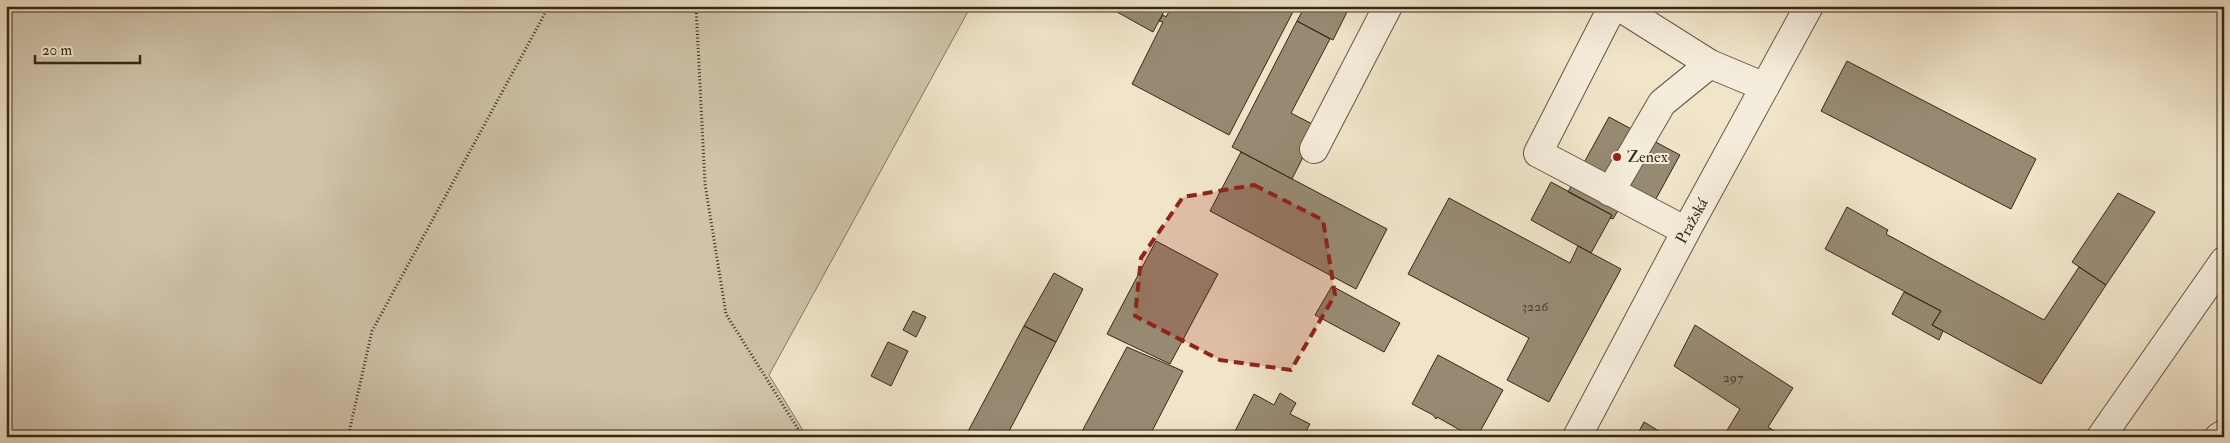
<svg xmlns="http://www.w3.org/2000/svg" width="2230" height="443" font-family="'IM FELL Double Pica',serif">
<rect width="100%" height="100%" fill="#f0e4c9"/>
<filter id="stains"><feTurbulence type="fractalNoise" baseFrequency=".004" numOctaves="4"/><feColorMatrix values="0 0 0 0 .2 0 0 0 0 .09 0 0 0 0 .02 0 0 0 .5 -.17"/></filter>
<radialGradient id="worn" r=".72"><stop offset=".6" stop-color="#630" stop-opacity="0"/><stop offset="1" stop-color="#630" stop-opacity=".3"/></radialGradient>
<!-- green -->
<path fill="#d0c4ab" stroke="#837660" d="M6,6h965l-202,369 38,62h-801z"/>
<!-- building -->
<path fill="#978a73" stroke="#362816" d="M1120,6h47l-14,26 -36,-20z
M1172,6h124l-67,129 -97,-51 31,-62 -4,-1 4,-6 3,2z
M1305,6h45l-17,34 -36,-19z
M1297,21l33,18 -39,74 27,14 -26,52 -60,-32z
M1847,61l189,98 -25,50 -190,-98z
M1609,117l71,38 -28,51 -23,-14 -16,27 -3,-1 2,-3 -44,-23z
M1241,152l146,77 -31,60 -146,-78z
M1551,182l61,33 -21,38 -60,-33z
M2118,193l37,19 -49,73 -34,-23z
M1449,198l121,65 8,-17 43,23 -72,133 -42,-22 22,-42 -121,-64z
M1847,207l41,23 -2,4 158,86 35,-53 27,18 -65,99 -109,-59 9,-14 -116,-62z
M1156,241l62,33 -48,90 -63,-30z
M1054,273l29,16 -27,53 -32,-16z
M1332,286l68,37 -16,29 -69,-37z
M1904,292l37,19 -9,14 11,6 -4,9 -47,-26z
M913,311l13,6 -10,20 -13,-7z
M1695,325l98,63 -25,39 8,5 -4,5h-49l17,-28 -66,-43z
M1024,326l32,16 -50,95h-41z
M888,342l20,9 -17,35 -20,-10z
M1127,347l56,24 -34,66h-70z
M1438,355l65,35 -26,47h-5l-35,-20 -1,2 -3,-4 -21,-11z
M1280,393l16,10 -6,11 20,10 -7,13h-71l22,-43 20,11z
M1644,422l25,15h-33z"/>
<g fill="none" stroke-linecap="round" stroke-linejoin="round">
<defs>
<path id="minor" d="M1613,6l-75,147 148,78
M1618,6l92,58 55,23
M1314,149l74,-143
M1610,192l52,-89 48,-39
M1577,437l109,-206 123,-225
M2101,437l123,-176
M2219,437l5,-3"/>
</defs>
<!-- minor casing -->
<use href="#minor" stroke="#645743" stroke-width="30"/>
<!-- path -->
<path stroke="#362816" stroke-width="3" stroke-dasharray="1 2.5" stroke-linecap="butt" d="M696,6l9,178 21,130 77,123
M6,431l7,6
M348,437l24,-106 177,-325"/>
<!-- minor -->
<use href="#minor" stroke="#f5eddc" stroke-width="28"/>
</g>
<!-- marked area -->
<path fill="#8f2418" fill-opacity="0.2" stroke="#8f2418" stroke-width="4" stroke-dasharray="10 6" stroke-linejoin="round" d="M1254,185l69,35 12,75 -44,75 -71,-10 -85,-44 6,-58 42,-61z"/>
<!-- markers -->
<circle fill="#8f2418" stroke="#f5eddc" stroke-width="2" cx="1617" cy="157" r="5"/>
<g text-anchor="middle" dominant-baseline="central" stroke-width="4" stroke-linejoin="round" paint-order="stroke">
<!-- number labels -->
<g font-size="14" fill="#4e402d">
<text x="1535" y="306">3226</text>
<text x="1733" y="377">297</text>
</g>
<!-- poi labels -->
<g font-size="16" fill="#362816" stroke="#f5eddc" text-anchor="start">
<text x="1627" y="157">Zenex</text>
</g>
<!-- street labels -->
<g font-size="16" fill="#362816" stroke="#f5eddc">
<text transform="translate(1692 221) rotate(-61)">Pražská</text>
</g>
</g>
<!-- margin -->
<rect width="2230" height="443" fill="none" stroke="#f0e4c9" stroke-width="25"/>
<rect x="8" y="8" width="2215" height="428" fill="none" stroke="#362816" stroke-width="2.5"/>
<rect x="12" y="12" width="2205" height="418" fill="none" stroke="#362816"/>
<!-- scale -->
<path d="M35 55v8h105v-8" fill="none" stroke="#362816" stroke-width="2.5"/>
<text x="42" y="55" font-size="15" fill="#362816" stroke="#f5eddc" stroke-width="4" paint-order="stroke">20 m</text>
<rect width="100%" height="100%" filter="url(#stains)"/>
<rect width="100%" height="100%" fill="url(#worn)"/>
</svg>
